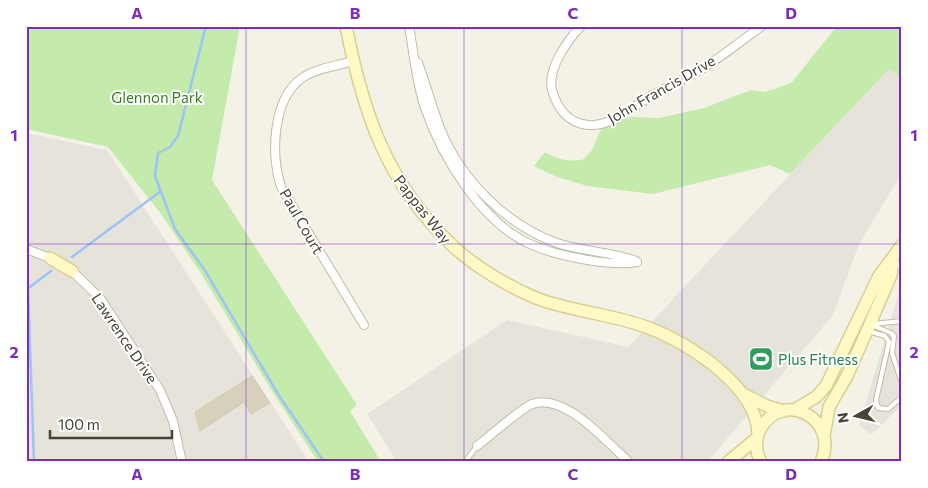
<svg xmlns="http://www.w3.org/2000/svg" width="928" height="488" font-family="Commissioner,sans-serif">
<rect width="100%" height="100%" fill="#f4f2e6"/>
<!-- industrial -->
<path fill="#e6e3db" d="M889,69l13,9v95l-43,71 -26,71 -126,147h-310l-30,-48 140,-94 121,27z
M26,133l81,17 202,312h-283z
M902,282v123l-31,30 -12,-10z"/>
<!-- green -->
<path fill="#c4ebac" d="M26,26h214l-28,154 145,225 -7,6 31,51h-63l-48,-74 -68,-113 -41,-61 -53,-67 -82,-18z
M837,26h65v52l-13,-9 -99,105 -20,-9 -117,29 -66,-8 -30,-9 -23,-11 11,-14c12,7 25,11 39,7l8,-9 10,-23 28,-10 29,1 45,-10 47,-18 13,2 14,-4 14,-6z"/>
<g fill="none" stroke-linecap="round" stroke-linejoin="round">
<!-- stream -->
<path stroke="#9ec3f5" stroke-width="2.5" d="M206,26l-28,110 -8,11 -12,6 -3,23 20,53 29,40 74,125 46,68
M72,257l89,-66
M28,288l6,174
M26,290l25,-19"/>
</g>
<!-- building -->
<path fill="#d7d0bb" stroke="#d2caad" d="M252,376l18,27 -19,11 -7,-12 -44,29 -5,-19z"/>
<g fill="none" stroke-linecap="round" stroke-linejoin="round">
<defs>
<path id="lane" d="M895,262l7,7
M873,324l29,-3
M872,325l19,8 3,3 -2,17 10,30
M868,331l17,5 4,6 -13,58 2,8 10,1 14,-12
M465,462l12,-16"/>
<path id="street" d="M409,26c5,28 7,56 16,82 17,49 56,114 105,136 15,7 31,11 47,14 21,4 40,7 60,4
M581,26c-14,15 -34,43 -29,64 5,18 16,33 36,35 24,2 45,-19 65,-30 16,-9 34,-17 50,-27 20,-12 39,-28 59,-42
M353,61c-16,5 -37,7 -51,17 -30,21 -32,80 -20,111l82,136
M418,63c8,21 14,44 22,65 21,52 65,96 117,115 26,9 53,8 79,18
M26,249l24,9
M72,271l28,27 60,92 13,31 9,41
M477,446c12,-9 43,-37 55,-42 33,-12 74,38 97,58"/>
<path id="secondary" d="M346,26c17,87 41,158 107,220 21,20 56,41 83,52 36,14 77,16 113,30 40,15 107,58 109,105
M50,258l22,13
M745,395l22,11 17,5
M794,410l22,-13 10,-11 53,-110 23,-31
M824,436l5,-29 18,-31 23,-52 21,-49 2,-14
M728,462l29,-24
M761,462c-6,-11 -6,-24 0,-34 23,-39 79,-9 60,34"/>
</defs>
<!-- lane casing -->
<use href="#lane" stroke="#c0bca8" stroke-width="6"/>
<!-- street casing -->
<use href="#street" stroke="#c0bca8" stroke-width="10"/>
<!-- secondary casing -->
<use href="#secondary" stroke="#d7d093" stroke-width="14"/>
<!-- lane -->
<use href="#lane" stroke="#fff" stroke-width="4"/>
<!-- street -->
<use href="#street" stroke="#fff" stroke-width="8"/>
<!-- secondary -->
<use href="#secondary" stroke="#fffac5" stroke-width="11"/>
</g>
<!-- grid -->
<path fill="none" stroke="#7b2cbf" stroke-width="1" stroke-opacity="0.55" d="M246,26v436M464,26v436M682,26v436M26,244h876"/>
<!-- icons -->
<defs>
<symbol id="stadium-square" viewBox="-11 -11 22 22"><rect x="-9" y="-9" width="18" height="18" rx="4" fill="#2e9e5b" stroke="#fff"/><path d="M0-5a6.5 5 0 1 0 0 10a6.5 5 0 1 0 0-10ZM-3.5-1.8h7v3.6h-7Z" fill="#fff"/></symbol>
</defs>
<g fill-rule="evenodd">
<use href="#stadium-square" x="747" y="345" width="28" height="28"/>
</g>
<g text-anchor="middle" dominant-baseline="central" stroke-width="4" stroke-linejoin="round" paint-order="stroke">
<!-- street labels -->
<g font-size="15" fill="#474335" stroke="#fff">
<text transform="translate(661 89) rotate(-30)">John Francis Drive</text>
<text transform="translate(423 209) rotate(52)">Pappas Way</text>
<text transform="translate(302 221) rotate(60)">Paul Court</text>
<text transform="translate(125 338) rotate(56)">Lawrence Drive</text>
</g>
<!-- park labels -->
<g font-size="15" fill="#377d24" stroke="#fff">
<text x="157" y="97">Glennon Park</text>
</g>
<!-- leisure labels -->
<g font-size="15" fill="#27864d" stroke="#fff" text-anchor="start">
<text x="778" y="359">Plus Fitness</text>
</g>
</g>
<!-- border -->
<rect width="928" height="488" fill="none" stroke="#ffffff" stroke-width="55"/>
<!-- north arrow -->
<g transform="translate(856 416) rotate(262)" stroke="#ffffff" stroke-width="4" paint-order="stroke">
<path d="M0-4L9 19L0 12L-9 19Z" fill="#474335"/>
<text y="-8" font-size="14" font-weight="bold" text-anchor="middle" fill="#474335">N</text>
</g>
<!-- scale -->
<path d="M50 430v8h122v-8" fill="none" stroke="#474335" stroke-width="2.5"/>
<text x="58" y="430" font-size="15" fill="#474335" stroke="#ffffff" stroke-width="4" paint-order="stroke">100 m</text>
<rect x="28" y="28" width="872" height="432" fill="none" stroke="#7b2cbf" stroke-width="2"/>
<g font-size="16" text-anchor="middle" font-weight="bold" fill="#7b2cbf">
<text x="137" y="19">A</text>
<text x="355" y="19">B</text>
<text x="573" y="19">C</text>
<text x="791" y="19">D</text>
<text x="14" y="141">1</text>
<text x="914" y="141">1</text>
<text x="14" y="358">2</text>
<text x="914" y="358">2</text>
<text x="137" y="480">A</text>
<text x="355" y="480">B</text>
<text x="573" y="480">C</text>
<text x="791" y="480">D</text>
</g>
</svg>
